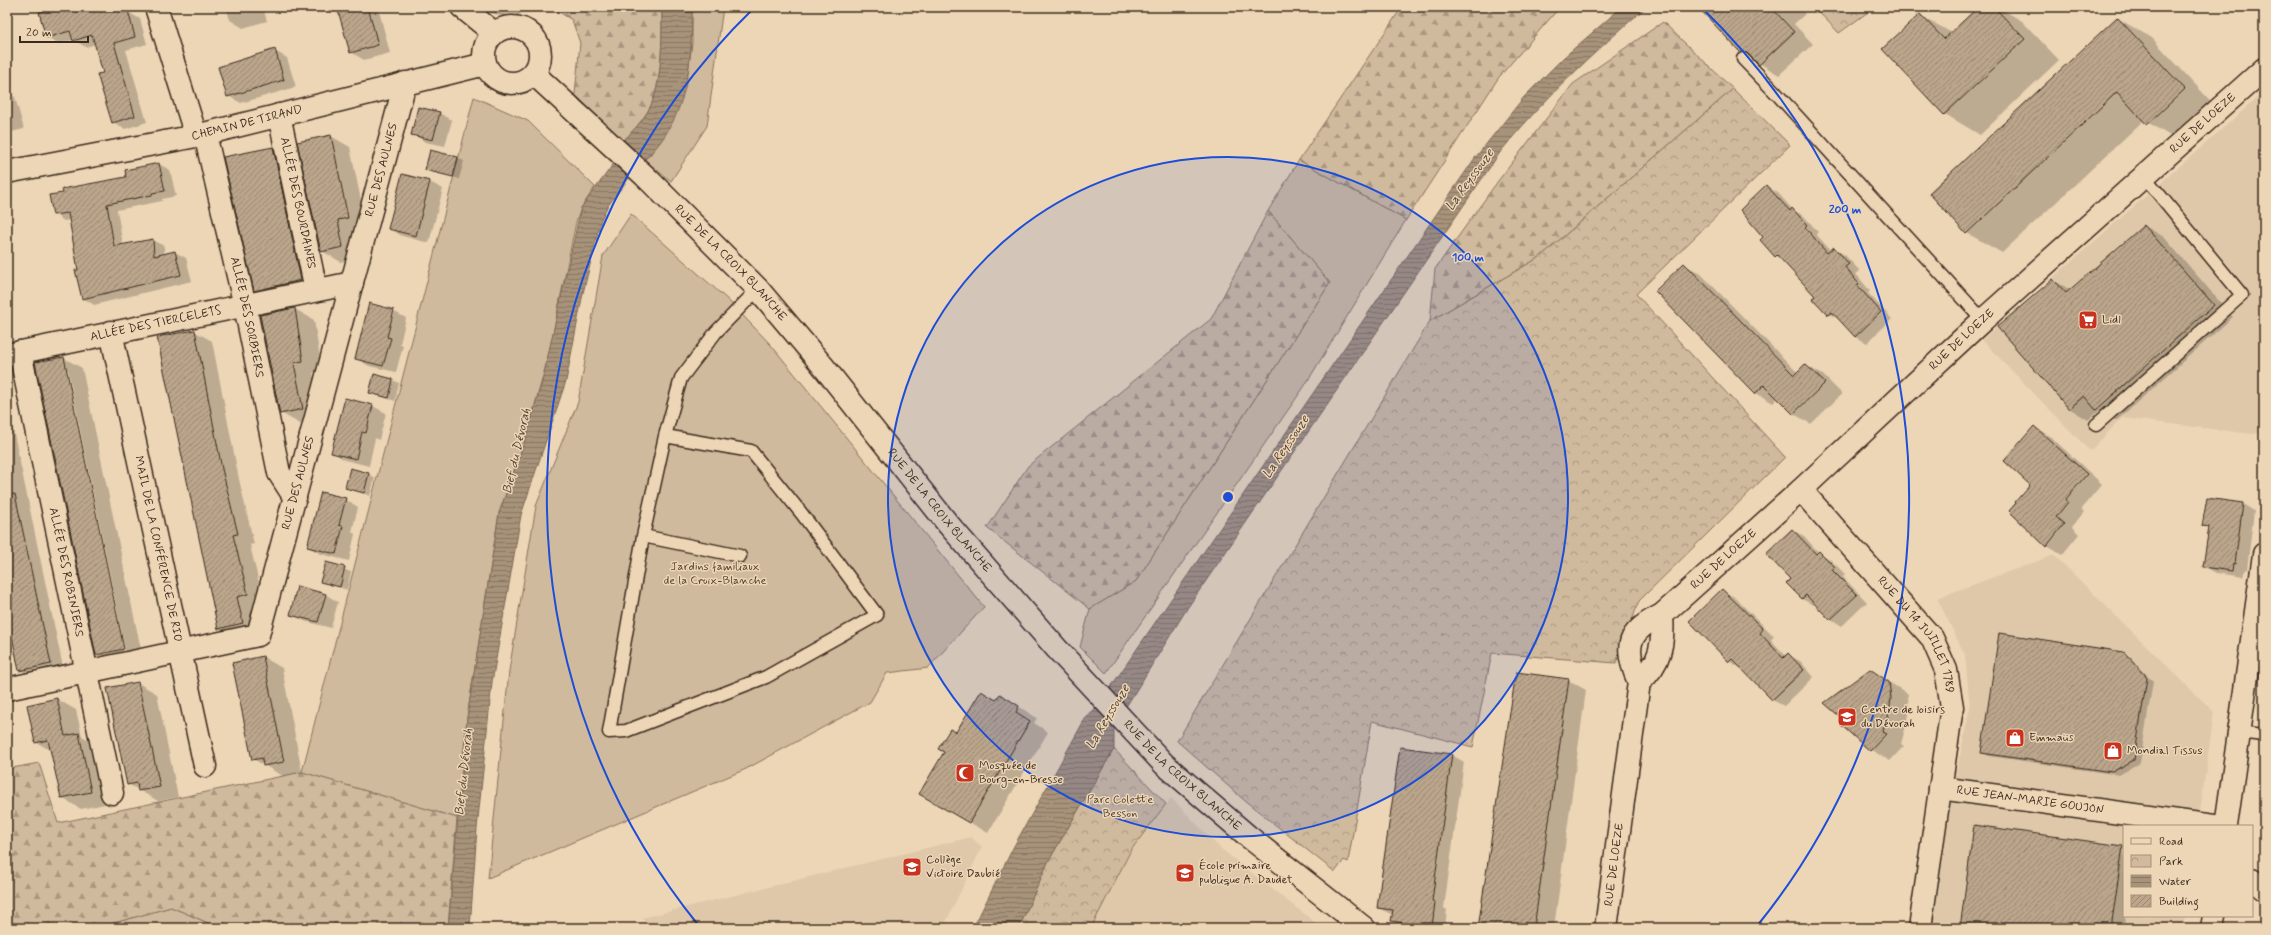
<svg xmlns="http://www.w3.org/2000/svg" width="2271" height="935" font-family="Mynerve,sans-serif">
<defs>
<pattern id="forest-firs" width="22" height="20" patternUnits="userSpaceOnUse"><rect width="22" height="20" fill="#d0ba9d"/><path d="M5 1l3.5 6h-7zM16 11l3.5 6h-7z" fill="#aa977f"/></pattern>
<pattern id="park-crowns" width="20" height="18" patternUnits="userSpaceOnUse"><rect width="20" height="18" fill="#d0ba9d"/><path d="M2 6a3 3 0 1 1 6 0M12 15a3 3 0 1 1 6 0" fill="none" stroke="#aa977f"/></pattern>
<pattern id="water-rules" width="6" height="5" patternUnits="userSpaceOnUse"><rect width="6" height="5" fill="#a7927a"/><path d="M0 2.5h6" fill="none" stroke="#897763"/></pattern>
<pattern id="building-hatch" width="6" height="6" patternUnits="userSpaceOnUse"><rect width="6" height="6" fill="#bba68c"/><path d="M-1 1l2-2M0 6l6-6M5 7l2-2" fill="none" stroke="#998772"/></pattern>
</defs>
<rect width="100%" height="100%" fill="#edd6b6"/>
<filter id="ink" filterUnits="userSpaceOnUse"><feTurbulence type="fractalNoise" baseFrequency=".025" numOctaves="2"/><feDisplacementMap in="SourceGraphic" scale="8" xChannelSelector="R" yChannelSelector="G"/><feConvolveMatrix kernelMatrix="1 2 1 2 8 2 1 2 1" color-interpolation-filters="sRGB"/></filter>
<g filter="url(#ink)">
<!-- built -->
<path fill="#dec8a9" d="M2264,92v340l-12,2 -130,-16 -32,33 -108,-111z
M2054,555l160,157 -16,114h-74v90h61l-2,12h-260l47,-220 -5,-53 -28,-57z
M1171,798l49,50 102,80h-231l40,-78z
M971,837l11,10 -39,81h-293l-8,-10z"/>
<!-- green -->
<path fill="#d0ba9d" stroke="#86725e" d="M485,7h43l-15,11 -22,-6z
M692,7h31l-16,119 -36,55 -27,-21 7,-6 37,-80 4,-31z
M474,97l54,24 67,66 -14,21 -5,14 -28,136 -23,82 -26,73 -32,205 -10,100 -155,-46z
M1299,160l107,60 -102,167 -198,286 -26,-26 10,-38 46,-28 194,-298 -62,-72z
M631,214l98,87 42,44 213,262 -56,61 -41,5 -17,29 -124,67 -258,109 21,-207 27,-165 42,-104 25,-146z
M171,907l49,21h-124z"/>
<!-- forest -->
<path fill="url(#forest-firs)" stroke="#86725e" d="M551,7h111c0,30 1,79 -14,104 -7,12 -17,22 -26,31l-47,-48 5,-51 -8,-23z
M1402,7h158l-61,70 -93,143 -107,-60z
M1663,22l70,67 -193,168 -110,64 5,-52 63,-88 75,-97z
M1268,211l62,72 -194,298 -46,28 -103,-81 41,-62 183,-147z
M39,763l19,60 244,-51 155,46 -9,110h-228l-49,-21 -75,21h-89v-159z"/>
<!-- park -->
<path fill="url(#park-crowns)" stroke="#86725e" d="M1814,7h61l-36,26z
M1733,89l57,56 -154,149 149,163 -146,144 -23,62 -124,-10 -19,94 -101,-26 -24,141 -4,-2 -9,12 -91,-72 -67,-59 253,-420 110,-64z
M1114,749l52,55 -35,46 -40,78h-72l29,-66z"/>
<!-- water -->
<path fill="url(#water-rules)" stroke="#7c6855" d="M662,7h30c0,56 -4,113 -48,153l-22,-18c9,-9 19,-19 26,-31 15,-25 14,-74 14,-104z
M1622,7h24c-51,45 -102,91 -145,144l-313,456 -74,119v23l-66,113 -29,66h-46l41,-82 72,-129 11,-10 378,-549 49,-61 39,-39z
M614,163l15,15 -22,29 -6,13 -18,73 -17,88 -45,134 -29,167 -15,147 -7,99h-22l19,-210 32,-205 26,-73 17,-58 39,-174z"/>
<!-- shadow -->
<path fill="#0003" fill-rule="evenodd" d="M59,7h42l27,5 12,7 7,25 -21,6 21,72 -22,7 -12,-7 -9,-49 -8,-29 -10,3 -13,-7 -14,4 -12,-7z
M226,7h37l4,14 -24,7 -13,-8z
M338,7h40l12,46 -26,7 -13,-8z
M1710,7h89l6,7 -11,10 19,20 -34,31 -38,-23z
M1980,7h18l24,14 37,39 -79,75 -35,-21 -61,-65 36,-34 32,18z
M2117,18l35,20 67,72 -36,34 -39,-24 -142,133 -35,-20z
M275,51l12,7 9,29 -55,16 -13,-7z
M7,92l8,5 9,32 -17,4z
M439,113l13,7 -7,26 -20,-4 -12,-8z
M331,136l19,11 17,82 -5,29 -21,4 -19,-11z
M273,148l25,15 28,131 -46,10 -25,-14z
M458,158l6,3 -5,18 -33,-10z
M159,164l11,6 6,26 -14,3v2l-45,9 6,35 30,-5 11,6v9l11,-3 11,6 6,23 -98,24 -11,-7 -13,-78 -6,1 -10,-7 73,-37z
M402,175l28,7 13,7 -14,54 -27,-7 -13,-8z
M1766,186l12,7 15,17 11,6 14,16 -2,2 15,17 3,-2 11,6 15,16 -4,3 14,17 -2,2 24,26 -25,24 -12,-6 -14,-17 -12,-6 -13,-18 -32,-36 -8,-4 -12,-19z
M2145,226l19,11 69,80 -117,104 -17,-10 -11,9 -19,-12 -16,-128 18,10z
M1684,264l17,10 97,99 7,-8 18,10 19,19 -31,30 -17,-10 -16,-16 -5,5 -17,-10z
M295,309l19,11 8,51 -9,2 9,47 -22,4 -19,-11z
M393,311l13,7 -6,26 3,2 -7,26 -27,-6 -13,-8z
M194,331l18,10 27,138 15,65 -4,1 14,59 -10,2 6,27 -24,5 -17,-10z
M64,358l18,10 61,291 -27,6 -19,-11zM66,370h2l58,284h-2z
M393,380l6,3 -4,18 -25,-8z
M346,399l27,7 13,7 -7,27 -4,-2 -6,28 -24,-6 -13,-8z
M7,400l57,272 -30,6 -14,-8 -13,-64z
M2035,427l16,10 51,47 -21,25 3,3 -12,15 7,7 -17,21 -16,-9 -15,-61z
M369,474l6,4 -5,18 -24,-9z
M345,499l13,8 -6,25 3,2 -6,27 -28,-7 -13,-7z
M2243,504l11,7 -7,59 -2,-1 -2,8 -27,-4 -12,-7 6,-37 -6,-3z
M1792,530l12,6 15,17 11,6 15,15 -2,3 24,25 -25,24 -11,-7 -16,-16 -2,2 -11,-6 -10,-20z
M327,563l24,9 -4,18 -25,-9z
M1722,590l12,7 40,39 -3,4 15,16 2,-1 12,6 14,16 -30,29 -12,-6 -31,-32 -11,-6 -39,-41z
M325,594l13,8 -7,26 -27,-7 -13,-7z
M2124,653l6,4 23,24 -13,82 -21,12 -130,-19 -6,-3z
M263,657l19,11 20,104 -19,4 -30,-17z
M1870,670l38,24 1,21 -8,29 3,2 -14,15 -19,-11 -25,-29z
M1568,680l18,10 -32,238h-75z
M138,683l19,11 21,103 -20,4 -30,-17z
M57,699l19,11 6,26 16,9 12,58 -29,6 -19,-11 -11,-47 -15,-9z
M996,701l22,5 19,12 -3,5 14,9 -60,101 -19,-11 -12,-89z
M1401,748l51,7 12,7 -20,146 3,2 -2,18h-41l-12,-7 1,-6 -15,-7z
M2122,847l2,1v68h2l-1,12h-164z"/>
<!-- building -->
<path fill="url(#building-hatch)" stroke="#3b2a1e" d="M54,7h73l8,30 -21,6 21,73 -23,7 -15,-49 6,-1 -11,-38 -19,6 -3,-10 -24,7 -7,-26z
M337,7h31l10,38 -28,8z
M1698,7h73l23,25 -35,33 -11,-11 -8,-2z
M1978,7h16l31,32 -81,76 -62,-66 38,-35 24,25z
M2117,17l68,72 -38,36 -30,-33 -151,142 -37,-41z
M275,49l9,31 -57,17 -9,-30z
M418,107l22,5 -7,28 -22,-5z
M331,135l17,83 -10,2 5,27 -22,5 -24,-110z
M273,147l28,133 -47,11 -31,-134z
M430,150l28,7 -5,20 -28,-7z
M159,163l6,28 -13,2v2l-45,9 7,42 39,-7 1,17 21,-5 6,24 -99,24 -7,-29h3l-10,-57 -15,2 -4,-20 14,-2 -1,-4 64,-12 -1,-7z
M402,174l28,7 -14,55 -28,-7z
M1766,185l24,26 2,-3 15,17 -2,2 22,26 7,-6 15,17 -4,3 14,17 -2,1 24,27 -26,25 -23,-25 -4,3 -16,-17 3,-2 -38,-41 -2,2 -15,-17 3,-3 -23,-27z
M2144,225l70,80 -118,105 -12,-14 -15,13 -72,-82 56,-48 13,14z
M1684,263l110,112 11,-11 20,19 -32,31 -29,-29 -9,9 -100,-103z
M369,303l25,7 -7,27 4,1 -8,28 -28,-7z
M295,308l8,53 -9,2 9,46 -23,5 -20,-99z
M195,330l27,139 16,65 -5,1 15,59 -11,3 6,26 -25,6 -61,-292z
M64,357l60,292 -28,6 -61,-293z
M374,374l19,5 -4,19 -20,-5z
M345,398l28,7 -7,28 -4,-1 -6,27 -25,-6z
M2034,426l53,48 -21,25 2,3 -12,15 8,7 -18,23 -37,-36 7,-8 -1,-1 15,-17 -26,-24z
M350,468l19,5 -5,20 -19,-5z
M321,492l25,6 -7,27 4,1 -7,28 -29,-7z
M15,494l36,170 -32,7 -12,-60v-116z
M2207,498l36,5 -8,61 -2,-1 -1,8 -29,-4 6,-40 -7,-1z
M1792,529l24,25 3,-3 16,16 -3,3 25,25 -27,25 -24,-25 -4,4 -16,-16 4,-4 -24,-25z
M326,562l19,5 -5,20 -20,-5z
M297,586l29,8 -8,28 -28,-7z
M1722,589l41,40 -3,4 23,25 5,-5 16,17 -32,30 -40,-41 -3,3 -40,-41z
M1999,633l125,19 23,25 -13,83 -22,12 -131,-19z
M263,656l21,106 -21,4 -1,-8 -10,2 -20,-97z
M1870,669l19,13 2,16 -2,16 -7,18 4,2 -16,17 -29,-26 4,-4 -21,-18z
M1516,672l53,7 -35,249h-56z
M138,682l22,105 -22,4 -1,-8 -10,2 -20,-97z
M981,691l15,9 4,-6 19,12 -3,6 14,9 -61,102 -50,-29 25,-42 -6,-3 12,-20 6,3z
M57,698l8,38 14,-3 12,59 -30,6 -13,-58 -13,3 -8,-38z
M1400,747l52,7 -20,147 3,1 -3,25 -41,-6 2,-11 -16,-2z
M1974,825l149,21 -12,82h-151z"/>
<g fill="none" stroke-linecap="round" stroke-linejoin="round">
<defs>
<path id="lane" d="M1743,59l33,34 207,227
M2096,425l146,-130 -98,-119
M665,436l86,15 51,63 75,101 -111,62 -140,54 -17,1 34,-196 22,-100 16,-58 35,-46 42,-43
M643,536l97,20
M2239,732l25,3"/>
<g id="street">
<path d="M156,7l40,129"/>
<path d="M462,7l32,26"/>
<circle cx="512" cy="55" r="28"/>
<path id="s1" d="M534,74l111,102 113,113 65,77 125,158 109,125 107,115 85,73 115,91"/>
<path id="s2" d="M279,115l37,175"/>
<path id="s3" d="M205,134l40,172 34,167 16,25"/>
<path id="s4" d="M7,172l189,-36 289,-72"/>
<path id="s5" d="M111,332l94,434"/>
<path id="s6" d="M20,352l92,441"/>
<path id="s7" d="M7,355l345,-72"/>
<path id="s8" d="M1801,490l131,148 14,32 6,37 -32,221"/>
<path d="M1639,682c22,-18 25,-40 23,-67"/>
<path id="s9" d="M7,689l251,-54 147,-552"/>
<path id="s10" d="M1940,788l274,38"/>
<path d="M2252,880l12,10"/>
<path id="s11" d="M1606,928l33,-246c-16,-35 -12,-51 23,-67l139,-125 182,-170 281,-251"/>
</g>
<path id="primary" d="M2226,826l38,-272
M2212,928l2,-12"/>
</defs>
<!-- lane casing -->
<use href="#lane" stroke="#3b2a1e" stroke-width="15"/>
<!-- street casing -->
<use href="#street" stroke="#3b2a1e" stroke-width="25"/>
<!-- primary casing -->
<use href="#primary" stroke="#3b2a1e" stroke-width="25"/>
<!-- lane -->
<use href="#lane" stroke="#edd6b6" stroke-width="12"/>
<!-- street -->
<use href="#street" stroke="#edd6b6" stroke-width="22"/>
<!-- primary -->
<use href="#primary" stroke="#edd6b6" stroke-width="22"/>
</g>
</g>
<!-- distance rings -->
<circle cx="1228" cy="497" r="340" fill="#1d4ed8" fill-opacity=".12"/>
<g fill="none" stroke="#1d4ed8" stroke-width="2">
<circle cx="1228" cy="497" r="340"/>
<path d="M699 926A681 681 0 0 1 755 7M1701 7A681 681 0 0 1 1757 926"/>
</g>
<!-- icons -->
<defs>
<symbol id="supermarket-square" viewBox="-11 -11 22 22"><rect x="-9" y="-9" width="18" height="18" rx="4" fill="#c8321e" stroke="#edd6b6"/><path d="M-6-5.5h2.5l.6 2H6L4.5 2H-2.5L-4.4-4H-6ZM-1.5 3.2a1.3 1.3 0 1 0 .1 0ZM3 3.2a1.3 1.3 0 1 0 .1 0Z" fill="#fff"/></symbol>
<symbol id="school-square" viewBox="-11 -11 22 22"><rect x="-9" y="-9" width="18" height="18" rx="4" fill="#c8321e" stroke="#edd6b6"/><path d="M0-5L7-2L0 1L-7-2ZM-4 1L0 2.5L4 1V4Q0 6-4 4Z" fill="#fff"/></symbol>
<symbol id="shop-square" viewBox="-11 -11 22 22"><rect x="-9" y="-9" width="18" height="18" rx="4" fill="#c8321e" stroke="#edd6b6"/><path d="M-5-2.5h2.3a2.7 3.5 0 0 1 5.4 0H5L5.5 6h-11ZM-1.5-2.5h3a1.5 2.3 0 0 0-3 0Z" fill="#fff"/></symbol>
<symbol id="mosque-square" viewBox="-11 -11 22 22"><rect x="-9" y="-9" width="18" height="18" rx="4" fill="#c8321e" stroke="#edd6b6"/><path d="M3.5-4.9A6 6 0 1 0 3.5 4.9A5 5 0 1 1 3.5-4.9Z" fill="#fff"/></symbol>
</defs>
<g fill-rule="evenodd">
<use href="#supermarket-square" x="2077" y="309" width="22" height="22"/>
<use href="#school-square" x="1836" y="706" width="22" height="22"/>
<use href="#shop-square" x="2004" y="727" width="22" height="22"/>
<use href="#shop-square" x="2102" y="740" width="22" height="22"/>
<use href="#mosque-square" x="954" y="762" width="22" height="22"/>
<use href="#school-square" x="901" y="856" width="22" height="22"/>
<use href="#school-square" x="1174" y="862" width="22" height="22"/>
</g>
<g text-anchor="middle" dominant-baseline="central" stroke-width="3" stroke-linejoin="round" paint-order="stroke">
<!-- street labels -->
<g font-size="12" fill="#3b2a1e" stroke="#edd6b6">
<text stroke="none"><textPath href="#s4" startOffset="245">CHEMIN DE TIRAND</textPath></text>
<text stroke="none"><textPath href="#s11" startOffset="1063">RUE DE LOEZE</textPath></text>
<text stroke="none"><textPath href="#s9" startOffset="738">RUE DES AULNES</textPath></text>
<text stroke="none"><textPath href="#s2" startOffset="90">ALLÉE DES BOURDAINES</textPath></text>
<text stroke="none"><textPath href="#s1" startOffset="273">RUE DE LA CROIX BLANCHE</textPath></text>
<text stroke="none"><textPath href="#s3" startOffset="188">ALLÉE DES SORBIERS</textPath></text>
<text stroke="none"><textPath href="#s7" startOffset="152">ALLÉE DES TIERCELETS</textPath></text>
<text stroke="none"><textPath href="#s11" startOffset="739">RUE DE LOEZE</textPath></text>
<text stroke="none"><textPath href="#s9" startOffset="414">RUE DES AULNES</textPath></text>
<text stroke="none"><textPath href="#s1" startOffset="597">RUE DE LA CROIX BLANCHE</textPath></text>
<text stroke="none"><textPath href="#s5" startOffset="222">MAIL DE LA CONFÉRENCE DE RIO</textPath></text>
<text stroke="none"><textPath href="#s11" startOffset="415">RUE DE LOEZE</textPath></text>
<text stroke="none"><textPath href="#s6" startOffset="225">ALLÉE DES ROBINIERS</textPath></text>
<text stroke="none"><textPath href="#s8" startOffset="187">RUE DU 14 JUILLET 1789</textPath></text>
<text stroke="none"><textPath href="#s1" startOffset="957">RUE DE LA CROIX BLANCHE</textPath></text>
<text stroke="none"><textPath href="#s10" startOffset="91">RUE JEAN-MARIE GOUJON</textPath></text>
<text stroke="none"><textPath href="#s11" startOffset="64">RUE DE LOEZE</textPath></text>
</g>
<!-- poi labels -->
<g font-size="12" fill="#3b2a1e" stroke="#edd6b6" text-anchor="start">
<text x="2102" y="320">Lidl</text>
<text x="1861" y="710">Centre de loisirs<tspan x="1861" dy="14">du Dévorah</tspan></text>
<text x="2029" y="738">Emmaüs</text>
<text x="2127" y="751">Mondial Tissus</text>
<text x="979" y="766">Mosquée de<tspan x="979" dy="14">Bourg-en-Bresse</tspan></text>
<text x="926" y="860">Collège<tspan x="926" dy="14">Victoire Daubié</tspan></text>
<text x="1199" y="866">École primaire<tspan x="1199" dy="14">publique A. Daudet</tspan></text>
</g>
<!-- park labels -->
<g font-size="12" fill="#514031" stroke="#edd6b6">
<text x="715" y="567">Jardins familiaux<tspan x="715" dy="14">de la Croix-Blanche</tspan></text>
<text x="1120" y="800">Parc Colette<tspan x="1120" dy="14">Besson</tspan></text>
</g>
<!-- water labels -->
<g font-size="13" font-style="italic" fill="#564435" stroke="#edd6b6">
<text transform="translate(1470 180) rotate(-54)">La Reyssouze</text>
<text transform="translate(1286 447) rotate(-56)">La Reyssouze</text>
<text transform="translate(517 451) rotate(-77)">Bief du Dévorah</text>
<text transform="translate(1108 717) rotate(-59)">La Reyssouze</text>
<text transform="translate(464 772) rotate(-84)">Bief du Dévorah</text>
</g>
</g>
<circle cx="1228" cy="497" r="6" fill="#1d4ed8" stroke="#edd6b6" stroke-width="2"/>
<g font-size="12" text-anchor="middle" font-weight="bold" fill="#1d4ed8" stroke="#edd6b6" stroke-width="3" stroke-linejoin="round" paint-order="stroke">
<text x="1845" y="213">200 m</text>
<text x="1468" y="261">100 m</text>
</g>
<!-- margin -->
<rect width="2271" height="935" fill="none" stroke="#edd6b6" stroke-width="24"/>
<rect x="12" y="12" width="2247" height="911" fill="none" stroke="#3b2a1e" stroke-width="1.5" filter="url(#ink)"/>
<!-- legend -->
<rect x="2123" y="825" width="130" height="92" fill="#edd6b6" stroke="#a69179"/>
<rect x="2131" y="838" width="20" height="6" fill="#edd6b6" stroke="#a69179"/>
<text x="2159" y="845" font-size="12" fill="#3b2a1e">Road</text>
<rect x="2131" y="855" width="20" height="12" fill="url(#park-crowns)" stroke="#a69179"/>
<text x="2159" y="865" font-size="12" fill="#3b2a1e">Park</text>
<rect x="2131" y="875" width="20" height="12" fill="url(#water-rules)" stroke="#a69179"/>
<text x="2159" y="885" font-size="12" fill="#3b2a1e">Water</text>
<rect x="2131" y="895" width="20" height="12" fill="url(#building-hatch)" stroke="#a69179"/>
<text x="2159" y="905" font-size="12" fill="#3b2a1e">Building</text>
<!-- scale -->
<path d="M20 36v6h68v-6" fill="none" stroke="#3b2a1e" stroke-width="2"/>
<text x="26" y="36" font-size="12" fill="#3b2a1e" stroke="#edd6b6" stroke-width="3" paint-order="stroke">20 m</text>
</svg>
